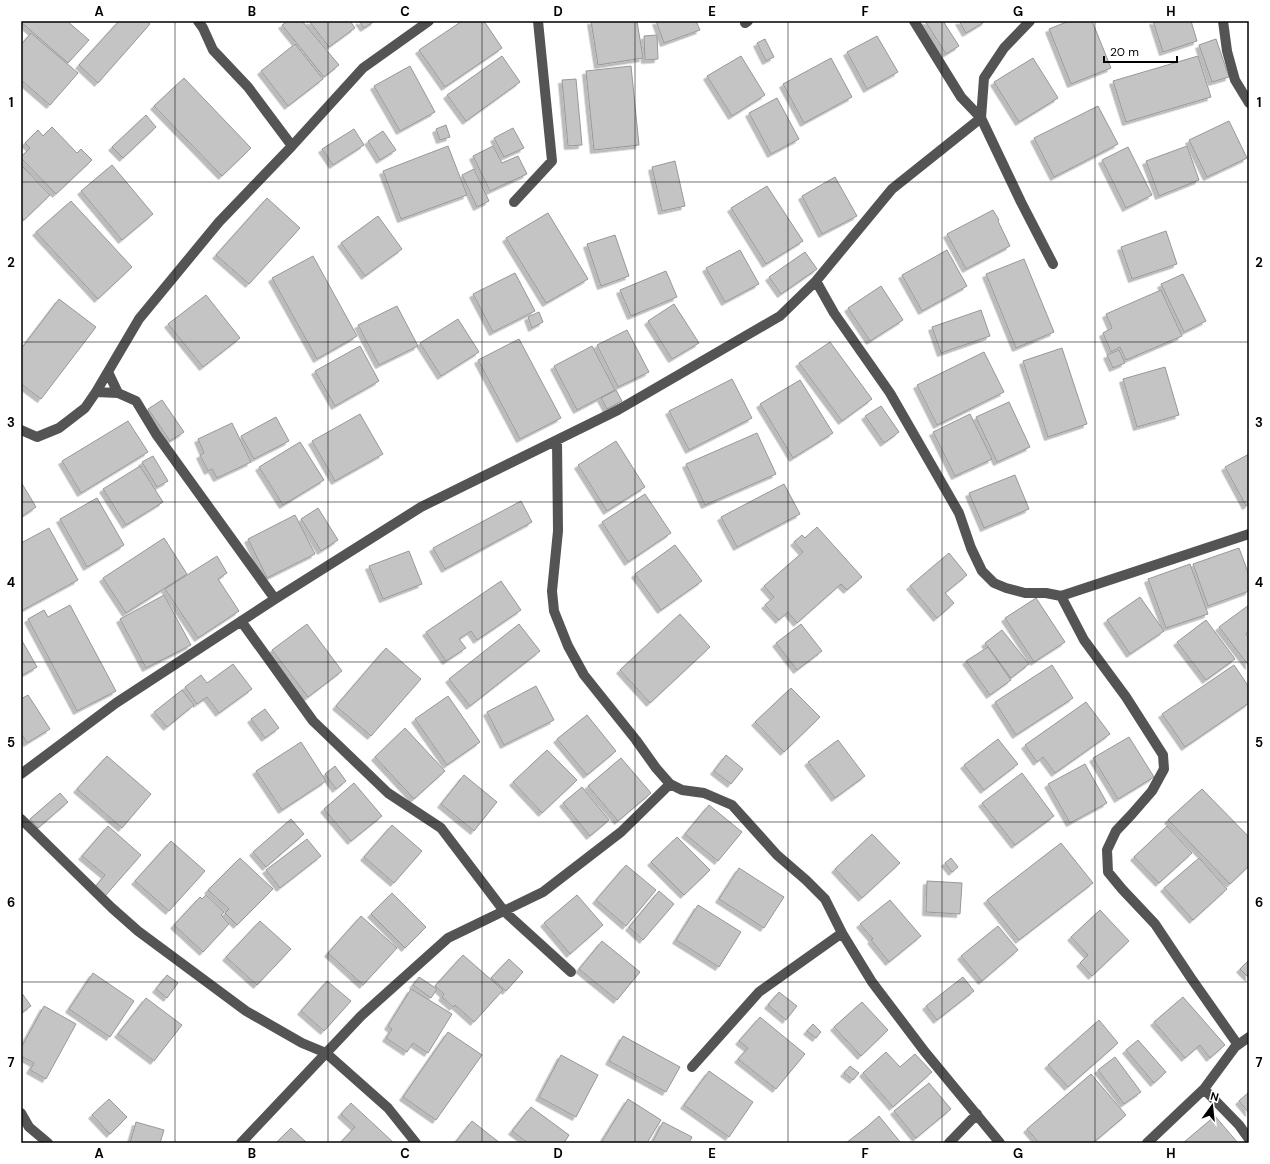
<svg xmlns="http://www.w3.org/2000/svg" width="1270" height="1164" font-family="'DM Sans',sans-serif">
<defs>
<filter id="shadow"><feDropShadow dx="-3.5" dy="3.5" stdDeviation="0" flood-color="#0004"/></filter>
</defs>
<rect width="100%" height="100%" fill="#fff"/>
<!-- building -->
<path fill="#c4c4c4" stroke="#989898" filter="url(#shadow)" d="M24,21h43l22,19 -21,23 -46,-40z
M119,21h28l3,3 -52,59 -19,-18z
M288,21h14l37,44 -15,12 -42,-52z
M309,21h41l5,7 -26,19z
M359,21h16l-11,7z
M462,21h22l18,27 -57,39 -26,-37z
M591,21h46l6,37 -45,7z
M656,21h40l4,9 -36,13z
M925,21h18l16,25 -13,8z
M959,21h27l-20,12z
M1069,21h23l19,47 -40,16 -22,-55z
M1153,21h38l6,20 -34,11z
M31,33l47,40 -28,32 -29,-25v-35z
M657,35l1,24 -13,1 -1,-24z
M877,36l21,36 -31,17 -20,-37z
M765,39l9,18 -8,4 -9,-18z
M1216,39l13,38 -17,5 -13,-37z
M295,44l28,35 -35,27 -27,-35z
M502,56l18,26 -54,39 -19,-26z
M741,56l24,39 -33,21 -25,-40z
M1198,56l13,41 -85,25 -13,-41z
M831,58l21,39 -48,26 -21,-39z
M1033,58l25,40 -39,24 -25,-40z
M410,66l25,46 -35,19 -26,-45z
M631,66l8,79 -45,5 -8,-79z
M184,78l67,70 -29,28 -68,-70z
M576,79l6,66 -14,1 -6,-66z
M777,98l22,41 -28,15 -22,-41z
M1098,106l20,38 -64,33 -20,-39z
M146,115l10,12 -33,31 -11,-11z
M1229,121l18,37 -40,19 -18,-37z
M446,125l4,12 -10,3 -4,-11z
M52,127l25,26 4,-4 11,11 -36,34 -35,-36v-1l9,-9 -5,-5 13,-13 5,6z
M513,128l11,20 -20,9 -10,-19z
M354,129l10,16 -31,20 -11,-16z
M383,131l13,19 -16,10 -12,-19z
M448,146l19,49 -66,24 -18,-48z
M493,146l9,17 16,-7 9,18 -37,17 -17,-35z
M1187,146l12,34 -40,16 -13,-35z
M1128,147l24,48 -26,13 -24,-48z
M675,161l10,45 -23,5 -10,-44z
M112,165l41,49 -31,26 -41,-49z
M22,166l28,29 -26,25 -3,-3v-50z
M474,169l15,32 -12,6 -15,-32z
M835,177l22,39 -35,18 -20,-38z
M767,186l36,55 -37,23 -35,-56z
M267,198l33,30 -51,56 -33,-29z
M71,201l61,66 -34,32 -62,-67z
M993,210l6,10 -1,1 12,25 -44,23 -19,-35z
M548,213l40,66 -42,24 -40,-65z
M378,216l24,33 -37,27 -24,-33z
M1166,231l11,33 -45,15 -11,-32z
M615,235l14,41 -28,10 -14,-42z
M740,250l19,34 -34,18 -19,-34z
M947,250l20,36 -45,25 -20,-36z
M805,252l12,17 -36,25 -12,-17z
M313,256l44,80 -40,23 -45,-81z
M1024,259l30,73 -38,16 -30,-74z
M666,271l11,26 -46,19 -11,-26z
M515,273l20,38 -42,21 -20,-38z
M1183,274l23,47 -22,11 -23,-48z
M881,286l22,34 -33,21 -22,-33z
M1161,290l21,46 -56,24 -6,-13 -9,5 -8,-19 9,-5 -6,-14z
M206,295l34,43 -37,29 -35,-43z
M59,299l37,28 -55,72 -20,-15v-35z
M674,304l25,39 -27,16 -24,-38z
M397,306l21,40 -39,19 -21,-40z
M981,310l9,26 -49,17 -9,-26z
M539,312l4,10 -11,6 -4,-11z
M458,319l21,33 -38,24 -21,-33z
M627,330l22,42 -31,15 -21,-42z
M519,339l42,79 -41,21 -42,-79z
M830,342l42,57 -30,22 -43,-58z
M360,346l19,35 -44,25 -20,-35z
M592,346l23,44 -38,20 -23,-44z
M1062,348l25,76 -39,13 -25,-76z
M1119,350l6,13 -12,5 -6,-13z
M984,352l20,40 -67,33 -20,-40z
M1165,367l14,48 -42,12 -14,-48z
M732,379l20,39 -63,32 -20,-39z
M800,380l33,53 -40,25 -33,-54z
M616,390l6,11 -15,8 -6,-11z
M162,400l22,32 -14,9 -22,-32z
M1009,402l21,45 -33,15 -21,-45z
M881,406l18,26 -15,11 -19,-27z
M360,414l23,40 -48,27 -23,-40z
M970,414l22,45 -37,17 -22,-44z
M276,417l13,24 -35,18 -13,-23z
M128,421l20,31 -67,41 -19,-32z
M232,423l19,39 -34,16 -5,-9 -4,2 -8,-16 4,-2 -6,-14z
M757,433l19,41 -71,31 -19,-41z
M616,441l29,46 -38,24 -29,-46z
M300,442l24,38 -41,25 -24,-38z
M1249,454v50l-3,2 -21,-39z
M153,456l15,25 -11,6 -15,-25z
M140,466l23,36 -37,23 -23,-36z
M1015,475l14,34 -45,19 -15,-35z
M21,482l15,25 -15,10z
M784,484l16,30 -63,33 -16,-30z
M645,494l26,39 -43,29 -26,-40z
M97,498l27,47 -37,22 -27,-48z
M521,501l11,21 -87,47 -12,-21z
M318,508l20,32 -17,11 -20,-32z
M295,515l20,39 -48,24 -19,-39z
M817,527l45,50 -15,13 -6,-6 -44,39 -9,-11 -9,8 -14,-15 9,-8 -10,-11 39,-34 -9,-10 8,-7 3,3z
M49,528l29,52 -57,31v-68z
M164,538l23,36 -61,39 -23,-35z
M675,545l27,36 -41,29 -26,-36z
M1239,548l10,27v16l-41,15 -15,-42z
M409,551l13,33 -39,15 -14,-33z
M949,553l18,22 -22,18 9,10 -17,15 -27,-32z
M217,556l10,17 -9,6 21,32 -41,27 -33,-49z
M1190,564l18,50 -42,14 -18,-49z
M501,581l20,29 -44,30 -6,-9 -12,8 7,9 -20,13 -20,-29z
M164,595l27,50 -45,23 -26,-49z
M1140,597l24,34 -34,23 -23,-34z
M1036,598l29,44 -31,20 -29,-44z
M70,605l46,86 -39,20 -49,-92 16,-9 4,7z
M1249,605v26l-3,3 3,4v28l-30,-39z
M680,614l30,33 -60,56 -30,-33z
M1206,620l29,39 -29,21 -29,-38z
M307,624l35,47 -34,26 -36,-47z
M519,624l21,27 -70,55 -21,-27z
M801,624l21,27 -25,19 -21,-27z
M1002,630l27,34 -18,14 -26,-35z
M21,639l16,28 -16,9z
M988,647l23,33 -21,15 -24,-34z
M386,648l35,31 -50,57 -35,-30z
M233,664l19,25 -33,24 -12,-16 -10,7 -12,-17 16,-12 6,8z
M1052,665l21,33 -57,37 -21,-33z
M1234,665l15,22v16l-64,44 -23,-33z
M536,686l18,34 -50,25 -17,-33z
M791,688l29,29 -36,35 -29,-30z
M182,690l12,15 -27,22 -13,-15z
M28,695l22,34 -23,14 -6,-10v-34z
M448,696l32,46 -33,23 -32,-46z
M1086,702l24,32 -55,39 -12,-16 -6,5 -12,-17z
M265,709l14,19 -14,10 -14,-19z
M587,715l29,36 -29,24 -30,-36z
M405,728l40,43 -31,28 -39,-42z
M1129,737l25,40 -36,22 -25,-41z
M998,739l20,25 -34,26 -20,-25z
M838,740l27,36 -30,22 -27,-36z
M301,742l25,39 -44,29 -26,-39z
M547,750l30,30 -35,33 -29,-31z
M726,755l17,14 -12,15 -17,-13z
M107,756l44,38 -29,34 -45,-39z
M621,758l30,35 -33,28 -30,-35z
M1085,764l22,39 -37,20 -22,-39z
M335,766l11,15 -10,8 -11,-15z
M1022,773l32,43 -39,29 -33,-42z
M464,775l33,27 -23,29 -33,-27z
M354,783l28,33 -31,25 -27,-32z
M582,787l27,33 -19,16 -27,-33z
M1202,789l47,48v29l-19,18 -62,-64z
M60,793l8,9 -30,26 -8,-9z
M709,805l33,27 -24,29 -33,-27z
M291,819l13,15 -38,33 -13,-15z
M392,825l30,26 -28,32 -30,-26z
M108,826l33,29 -36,41 -10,-9 10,-12 -23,-19z
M1167,826l25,27 -33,30 -25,-26z
M872,834l28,29 -38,35 -27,-29z
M677,837l33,33 -26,25 -33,-33z
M307,839l14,17 -41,32 -14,-18z
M171,841l34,30 -36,40 -34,-30z
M1061,843l32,40 -74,57 -32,-40z
M240,858l33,31 -36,36 -12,-12 4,-4 -21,-19z
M951,858l7,9 -6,5 -7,-9z
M1199,858l28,31 -34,31 -29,-32z
M626,865l30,25 -30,36 -30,-26z
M739,868l45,29 -20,31 -45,-29z
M927,881l35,2 -2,31 -34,-2z
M659,891l15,13 -31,36 -14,-13z
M392,893l34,34 -21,21 -34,-34z
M206,895l18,17 -3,3 8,9 -26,28 -29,-27 26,-28 2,2z
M577,895l26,30 -33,29 -26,-31z
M890,900l31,36 -32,26 -18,-22 2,-1 -13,-15z
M698,905l43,27 -22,35 -43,-27z
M1100,910l29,31 -37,35 -12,-13 8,-8 -17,-18z
M361,916l36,32 -34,37 -35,-32z
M260,921l31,28 -34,36 -31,-28z
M998,926l20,24 -36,31 -21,-25z
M602,941l38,31 -23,28 -38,-31z
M463,955l40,35 -29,32 -19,-17 -2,2 -11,-10 2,-3 -9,-8z
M509,959l14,13 -17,19 -15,-13z
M1249,960v18l-9,-9z
M93,973l41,28 -24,36 -41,-28z
M167,975l11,8 -11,15 -11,-9z
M419,977l18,12 -6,9 -18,-13z
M963,977l11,14 -37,29 -11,-14z
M327,981l24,20 -27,30 -23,-20z
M411,989l41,25 -24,39 -15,-10 -6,9 -21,-14 6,-9 -4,-3z
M21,992l10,14 -10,7z
M779,992l18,14 -11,14 -18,-15z
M1183,997l42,48 -15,13 -10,-13 -15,13 -31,-36z
M146,998l36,27 -28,36 -36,-27z
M862,1002l26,28 -27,26 -27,-29z
M44,1006l32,18 -30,55 -16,-9 4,-7 -13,-7v-8z
M760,1017l45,37 -29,35 -38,-30 10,-11 -9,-7z
M1099,1020l19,23 -50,44 -20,-22z
M813,1024l8,8 -5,6 -9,-7z
M448,1032l34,23 -46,65 -33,-23z
M623,1036l57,31 -14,25 -57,-31z
M1138,1040l28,32 -12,11 -28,-33z
M886,1052l14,15 15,-13 17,18 -39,35 -30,-34z
M561,1055l37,20 -22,42 -37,-20z
M1115,1057l26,35 -17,12 -26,-34z
M850,1066l9,7 -6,7 -9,-7z
M709,1071l44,31 -24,35 -45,-32z
M1091,1074l35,41 -33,28h-54l-12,-14z
M929,1083l22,26 -35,29 -22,-27z
M1249,1092v21l-10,-12z
M109,1099l18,18 -17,17 -18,-19z
M628,1099l33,21 -14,23h-42l-3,-2z
M351,1103l43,40h-54l15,-16 -14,-13z
M531,1107l38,28 -5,8h-36l-16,-12z
M879,1116l22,27h-55l22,-17z
M1215,1116l23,27h-55z
M472,1121l28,22h-45z
M136,1122l28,8 -4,13h-30z
M663,1122l29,15 -3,6h-37z
M291,1128l16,15h-31z"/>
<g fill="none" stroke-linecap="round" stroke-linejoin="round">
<!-- minor -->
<path stroke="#545454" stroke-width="10" d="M198,21l5,7 10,22 35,37 44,59
M914,21l47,76 20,21 40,84 32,62
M1223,21l4,30 8,29 14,23
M745,23l3,-2
M514,202l38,-41 -14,-140
M816,281l18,32 56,80 69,120 12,35 11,23 12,12 12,5 19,5h21l15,3 23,44 42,57 37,58 1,14 -12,22 -20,23 -16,17 -9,19 1,22 14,17 33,35 36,54 47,67
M108,372l10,21
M96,392l22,1 18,8 20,33 119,165
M21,430l16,7 22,-9 26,-20 11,-16 43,-73 80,-97 73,-76 71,-78 66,-47
M557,441l1,90 -6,60 2,20 14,35 16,29 52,65 20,28 14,16 12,6 22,3 28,12 45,50 29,25 19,19 17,34 30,49 53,70 75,91
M1061,596l188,-62
M241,621l72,100 75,72 53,35 63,83 67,61
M21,774l95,-71 159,-104 146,-92 197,-97 162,-94 36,-35 76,-92 89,-71 3,-40 20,-30 26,-27
M21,819l91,89 26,23 108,80 56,32 24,10 62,55 28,35
M692,1067l67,-75 83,-59
M1204,1089l35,36 10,14
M21,1113l8,14 19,16
M241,1143l120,-127 87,-78 95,-46 78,-60 49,-48
M949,1143l28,-29
M1147,1143l57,-54 31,-42 14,-10"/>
</g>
<!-- grid -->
<path fill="none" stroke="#000" stroke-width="1" stroke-opacity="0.55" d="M175,21v1122M328,21v1122M482,21v1122M635,21v1122M788,21v1122M942,21v1122M1095,21v1122M21,182h1228M21,342h1228M21,502h1228M21,662h1228M21,822h1228M21,982h1228"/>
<!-- border -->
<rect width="1270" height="1164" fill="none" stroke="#ffffff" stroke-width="44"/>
<!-- north arrow -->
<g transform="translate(1212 1106) rotate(15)" stroke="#ffffff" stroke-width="3" paint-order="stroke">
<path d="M0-3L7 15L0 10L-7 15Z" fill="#000000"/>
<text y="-6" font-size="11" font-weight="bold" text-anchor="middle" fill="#000000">N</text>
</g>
<!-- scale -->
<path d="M1104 56v6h73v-6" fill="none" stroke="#000000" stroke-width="2"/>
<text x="1110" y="56" font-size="12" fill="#000000" stroke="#ffffff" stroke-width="3" paint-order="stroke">20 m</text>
<rect x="22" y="22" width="1226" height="1120" fill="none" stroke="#000" stroke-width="1.5"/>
<g font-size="13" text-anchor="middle" font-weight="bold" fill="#000">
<text x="99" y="16">A</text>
<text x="252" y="16">B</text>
<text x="405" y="16">C</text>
<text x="558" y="16">D</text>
<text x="712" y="16">E</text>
<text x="865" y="16">F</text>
<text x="1018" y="16">G</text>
<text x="1171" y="16">H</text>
<text x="11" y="107">1</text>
<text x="1259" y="107">1</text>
<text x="11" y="267">2</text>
<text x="1259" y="267">2</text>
<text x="11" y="427">3</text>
<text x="1259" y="427">3</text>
<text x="11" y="587">4</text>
<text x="1259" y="587">4</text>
<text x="11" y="747">5</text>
<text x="1259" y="747">5</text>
<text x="11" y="907">6</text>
<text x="1259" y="907">6</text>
<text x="11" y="1067">7</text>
<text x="1259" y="1067">7</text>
<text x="99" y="1158">A</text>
<text x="252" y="1158">B</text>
<text x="405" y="1158">C</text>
<text x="558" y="1158">D</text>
<text x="712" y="1158">E</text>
<text x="865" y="1158">F</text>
<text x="1018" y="1158">G</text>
<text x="1171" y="1158">H</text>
</g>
</svg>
